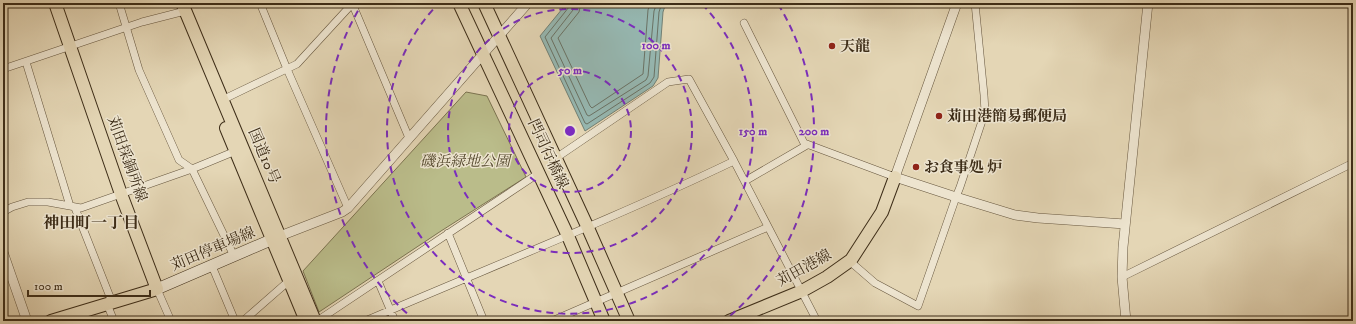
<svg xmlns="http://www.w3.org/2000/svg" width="1356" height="324" font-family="'IM FELL DW Pica','Noto Serif JP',serif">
<rect width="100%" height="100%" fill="#e4d6b5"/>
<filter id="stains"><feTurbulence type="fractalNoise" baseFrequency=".005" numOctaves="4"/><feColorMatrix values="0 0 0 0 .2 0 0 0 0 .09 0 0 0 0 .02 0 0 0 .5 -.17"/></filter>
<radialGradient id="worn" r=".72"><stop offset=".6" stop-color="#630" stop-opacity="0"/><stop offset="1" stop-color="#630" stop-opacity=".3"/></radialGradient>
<!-- park -->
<path fill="#babc8a" stroke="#7c7451" d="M466,92l21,4 39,81 -85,54 -122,81 -16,-41z"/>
<!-- water -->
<path fill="#96b8b2" stroke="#728074" d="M567,3h99l-3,9 -5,66 -5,8 -68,45 -45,-95z"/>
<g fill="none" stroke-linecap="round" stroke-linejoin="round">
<!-- shore -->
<path stroke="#6a7265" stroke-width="1" d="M570,3l-1,4 -24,30 40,86 2,1 63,-41 4,-6 5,-65 3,-9
M575,3l-2,7 -22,28 36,77 2,1 57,-36 2,-4 6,-65 3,-8
M581,3l-2,9 -21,26 32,68 2,2 51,-34 5,-64 2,-7"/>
<defs>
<path id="minor" d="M119,3l20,67 40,90 13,9 42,87
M260,3l27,66 61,139
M352,3l57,135
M744,23l60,120 91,34
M26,62l44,144
M3,69l139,-47 43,-11
M222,100l75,-36 56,-61
M556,158l112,-76 21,-3 45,82 83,160
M745,181l62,-36
M75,208l37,94
M3,212l9,-5 16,-5h20l33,6 111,-39 46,-19
M448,233l36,88
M851,260l2,4 22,19 43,23 38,-109 4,-10 25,-75 -1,-17 -9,-92
M212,266l23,55
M1122,277l231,-114
M378,281l17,40
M157,289l14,32
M107,304l7,17
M243,321l48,-42
M317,321l222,-148
M365,321c123,-53 248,-102 369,-160
M552,321l216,-94"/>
<path id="tertiary" d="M957,3l-62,174 61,20 59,18 23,3 87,6
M280,236l62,-24 6,-4 180,-205
M3,252l24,69
M1126,321l-4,-44 1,-30 25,-244"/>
<path id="secondary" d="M157,289l123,-53"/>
<path id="primary" d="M459,3l109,233 36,85
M484,3l104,225 41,93
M51,321l106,-32 -36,-95 -66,-191
M729,321l73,-30 25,-14 24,-17 31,-48 13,-35"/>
<path id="trunk" d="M182,3l133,318
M226,128l80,193"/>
</defs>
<!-- minor casing -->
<use href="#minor" stroke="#67573f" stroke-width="8"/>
<!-- tertiary casing -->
<use href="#tertiary" stroke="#67573f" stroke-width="10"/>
<!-- secondary casing -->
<use href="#secondary" stroke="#3d2d18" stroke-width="12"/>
<!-- primary casing -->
<use href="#primary" stroke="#3d2d18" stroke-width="14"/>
<!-- trunk casing -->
<use href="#trunk" stroke="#3d2d18" stroke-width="14"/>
<!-- minor -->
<use href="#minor" stroke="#ede4cf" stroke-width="7"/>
<!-- tertiary -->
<use href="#tertiary" stroke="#ede4cf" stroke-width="9"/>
<!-- secondary -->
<use href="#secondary" stroke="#ede4cf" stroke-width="11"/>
<!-- primary -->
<use href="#primary" stroke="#e4d6b5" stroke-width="12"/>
<!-- trunk -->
<use href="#trunk" stroke="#e4d6b5" stroke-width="12"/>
</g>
<!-- distance rings -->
<g fill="none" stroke="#7b2cbf" stroke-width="2" stroke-dasharray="7 5">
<circle cx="570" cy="131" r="61"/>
<circle cx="570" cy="131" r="122"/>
<path d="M702 4A183 183 0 1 1 438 4"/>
<path d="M416 321A244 244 0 0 1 362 4M778 4A244 244 0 0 1 724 321"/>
</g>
<!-- markers -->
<g fill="#8f2418" stroke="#ede4cf" stroke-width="1.5">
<circle cx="832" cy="46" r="4"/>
<circle cx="939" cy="116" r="4"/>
<circle cx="916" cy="167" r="4"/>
</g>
<g text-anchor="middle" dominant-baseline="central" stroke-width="3" stroke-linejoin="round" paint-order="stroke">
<!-- poi labels -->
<g font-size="15" font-weight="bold" fill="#3d2d18" stroke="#ede4cf" text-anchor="start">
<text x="840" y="46">天龍</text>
<text x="947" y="116">苅田港簡易郵便局</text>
<text x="924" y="167">お食事処 炉</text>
</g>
<!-- street labels -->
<g font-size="15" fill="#3d2d18" stroke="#ede4cf">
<text transform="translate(548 154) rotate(65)">門司行橋線</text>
<text transform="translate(264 156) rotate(67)">国道10号</text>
<text transform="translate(127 159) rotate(70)">苅田採銅所線</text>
<text transform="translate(213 249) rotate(-23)">苅田停車場線</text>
<text transform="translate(804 268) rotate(-29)">苅田港線</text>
</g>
<!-- park labels -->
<g font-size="15" font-style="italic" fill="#564a2f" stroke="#ede4cf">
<text x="465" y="161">磯浜緑地公園</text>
</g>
<!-- neighbourhood labels -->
<g font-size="16" font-weight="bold" fill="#3d2d18" stroke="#ede4cf">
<text x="91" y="223">神田町一丁目</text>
</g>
</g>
<circle cx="570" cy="131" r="6" fill="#7b2cbf" stroke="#ede4cf" stroke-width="2"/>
<g font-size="12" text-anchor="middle" font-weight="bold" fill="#7b2cbf" stroke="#ede4cf" stroke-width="3" stroke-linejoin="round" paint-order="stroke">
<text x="656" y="49">100 m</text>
<text x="570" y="74">50 m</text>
<text x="753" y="135">150 m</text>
<text x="814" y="135">200 m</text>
</g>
<!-- margin -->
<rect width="1356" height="324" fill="none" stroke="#e4d6b5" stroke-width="16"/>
<rect x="4" y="4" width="1348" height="316" fill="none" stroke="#3d2d18" stroke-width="2"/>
<rect x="8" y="8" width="1340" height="308" fill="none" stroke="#3d2d18"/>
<!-- scale -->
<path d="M28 290v6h122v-6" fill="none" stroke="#3d2d18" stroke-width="2"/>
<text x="34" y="290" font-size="12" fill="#3d2d18" stroke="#ede4cf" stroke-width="3" paint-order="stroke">100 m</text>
<rect width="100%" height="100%" filter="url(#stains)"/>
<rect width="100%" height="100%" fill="url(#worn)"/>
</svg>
